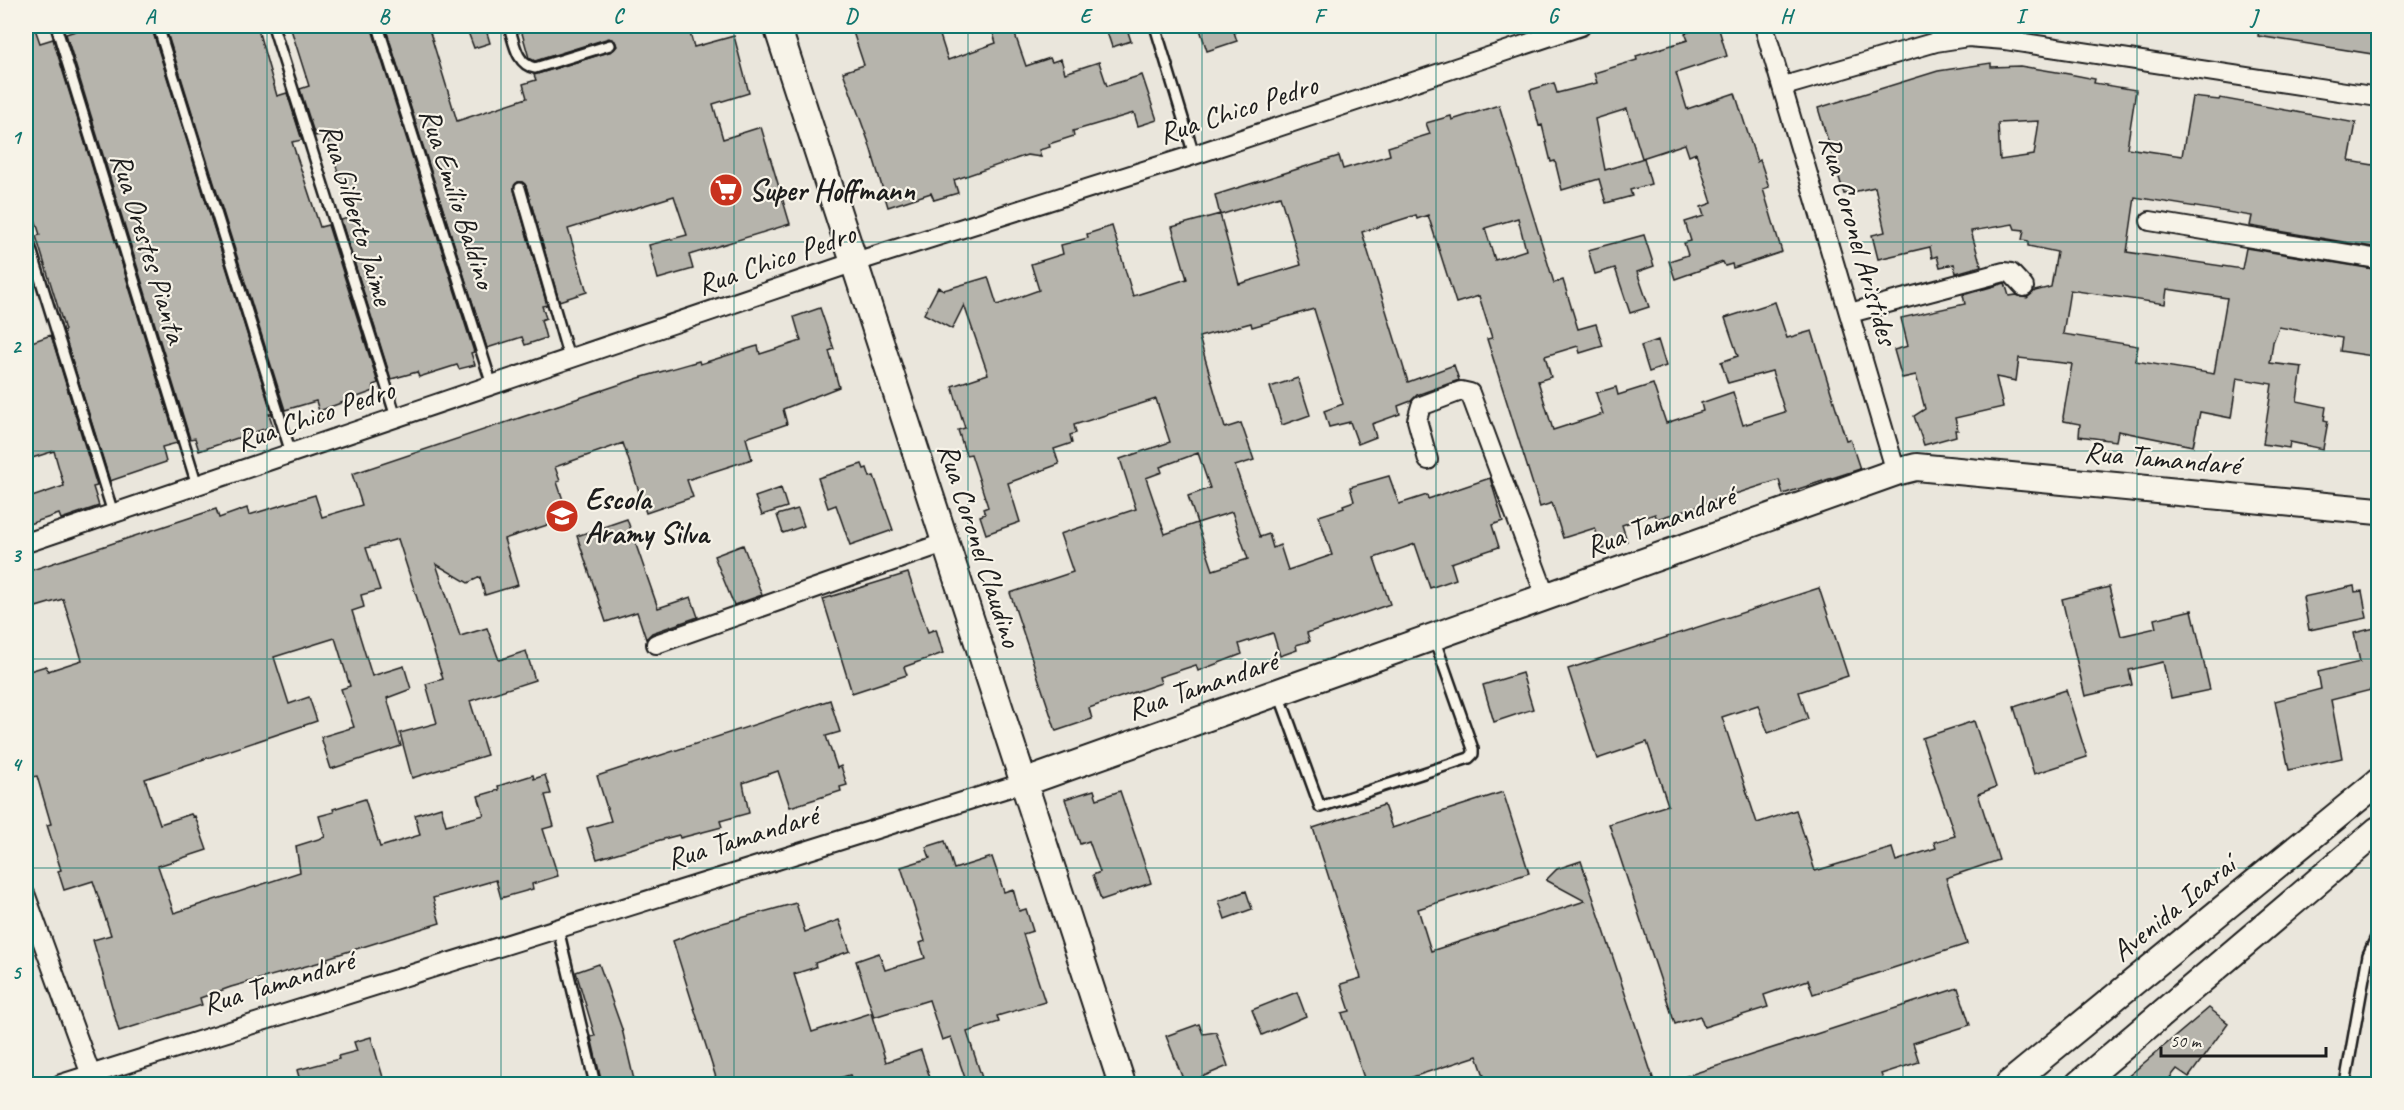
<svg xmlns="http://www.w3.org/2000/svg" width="2404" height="1110" font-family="Caveat,sans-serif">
<rect width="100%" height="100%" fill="#eae6dc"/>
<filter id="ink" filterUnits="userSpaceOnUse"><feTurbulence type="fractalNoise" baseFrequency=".0167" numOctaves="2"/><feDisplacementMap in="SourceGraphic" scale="12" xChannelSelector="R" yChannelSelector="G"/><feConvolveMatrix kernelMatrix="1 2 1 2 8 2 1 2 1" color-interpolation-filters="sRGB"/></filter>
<g filter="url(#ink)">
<!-- building -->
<path fill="#b6b4ac" stroke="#1c1c1c" stroke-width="1.5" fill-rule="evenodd" d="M26,26h8l6,17 13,-4 124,404 -15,4 4,15 -56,19 -47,-150 2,-1 -29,-94 4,-1 -11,-36 -3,2z
M91,26h60l121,388h-3l4,12 -74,25 -4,-13 -5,1 -124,-405z
M165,26h92l20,70 10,-3 15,47 -10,2 28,85 8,-2 50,158 -5,2 1,6 -55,20 -3,-10 -31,9z
M290,26h81l103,326 -3,1 4,12 -16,4 -2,-4 -38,12 -2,-5 -26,7 -50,-159 11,-3 -26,-83 -11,2 -15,-47 9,-3z
M385,26h43l29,95 70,-23 -4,-14 13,-4 -2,-5 78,-24 5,-5 -2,-5 -6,-3 -74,23 -6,-3 -9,-32h168l6,21 40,-11 15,57 -36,11 10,35 38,-12 29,97 -101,31 4,14 -35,10 -9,-34 38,-10 -13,-39 -106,33 19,63 -28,9 -33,-115 -4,-4h-4l-4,8 33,115 -5,1 4,12 -5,2 5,18 -21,7 -3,-8 -35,11z
M485,26l5,17 -16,5 -6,-16z
M851,26h86l11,34 48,-17 -5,-17h21l14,40 24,-8 2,4 9,-3 4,14 34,-11 8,24 35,-11 15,45 -19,6 -4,-13 -61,18 1,5 -25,8 1,3 -11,3 2,7 -14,-2 -73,25 4,13 -24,7 -3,-7 -43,14 -19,-64 -26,-71 21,-7z
M1105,26h21l5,15 -19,6z
M1199,26h33l5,15 -30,10z
M1708,26h10l9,30 -51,17 11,36 48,-16 22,69 3,-2 9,27 -6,2 19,63 -49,16 -1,-4 -7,2 -2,-4 -48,17 -6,-18 19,-6 -4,-12 7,-2 -6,-19 19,-6 -3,-9 11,-4 -16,-50 -7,3 -4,-12 -43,14 -15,-49 -32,10 10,51 39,-12 7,26 -21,6 2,6 -26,7 -7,-24 -37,11 -7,-29 -4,1 -9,-37 -3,1 -9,-36 24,-7 3,10 40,-10 -3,-10 43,-13 -1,-4 52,-16 -3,-7z
M2259,26h120v29l-121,-19z
M1991,63v4l29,-1 49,8 26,5 -1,4 42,7 -9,58 55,8 10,-59 27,3 1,-2 136,25 -7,38 30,5v82l-129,-22 2,-10 -117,-19 -8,55 115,17 4,-21 133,22v87l-39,-6 2,-13 -63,-11 -6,15 -3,21 32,4 -5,34 29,6 -2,13 4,1 -5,28 -33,-7 -1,6 -26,-4 9,-60 -35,-6 -6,40 -31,-6 -7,34 -75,-15 -2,10 -37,-5 1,-12 -16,-3 -1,-4 9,-53 -53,-6 -3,23 -20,-4 7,30 -48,11 3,12h-3l1,6 -32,9 -10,-29 11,-7 -9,-34 -14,3 -8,-28 14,-4 -7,-28 64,-14 -2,-9 42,-12 4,13 7,-1 11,3 8,-7 16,-4 6,-35 -29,-6v-5l-6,-1 2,-10 -9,-1 -2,-5 -42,7 10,35 -25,7 -2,-9 -14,3 -3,-11 -5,2 -2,-11 -52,12 -6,-24 13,-3 -10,-45 -31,7 -26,-86 120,-37zM2039,121l-5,34 -34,5 -2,-37zM2167,289l60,9 -13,76 -79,-13 3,-15 -75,-12 7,-44 95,14z
M1499,105l55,178 9,-3 15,49 18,-5 7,22 -23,7 -2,-7 -33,10 6,21 -13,4 15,49 50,-16 -7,-21 20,-6 2,8 35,-11 13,39 37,-12 -2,-8 32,-11 10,33 42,-13 -13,-41 -44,12 -7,-21 17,-6 -13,-38 50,-16 12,36 25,-7 34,109 4,-1 10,30 -77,25 -4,-14 -122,39 -2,-5 -33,11 5,16 -25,8 -7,-21 -32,10 -11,-35 -12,4 -53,-168 5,-1 -13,-42 -23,7 -28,-88 -11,4 -1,-4 -54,17 46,150 46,-17 5,15 -42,15 -6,6 -13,5 2,8 -28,10 4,13 -18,7 -8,-22 -21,5 -5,-16 19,-7 -29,-95 -62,18 -1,-4 -52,14 26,91 16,-5 13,37 -19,6 25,71 9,-3 4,14 7,-3 8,25 44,-15 -13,-39 25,-8 -1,-3 11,-4 -4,-14 39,-11 10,28 28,-9 1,4 62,-21 13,43 -11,4 7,22 -48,16 5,16 -26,9 -15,-44 -41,14 16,46 -83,29 3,8 -14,4 1,5 -17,6 -7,-23 -34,11 3,10 -44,17 -2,-6 -37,12 2,6 -72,25 3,11 -36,12 -46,-138 63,-21 -13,-38 76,-25 -16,-50 50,-17 -14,-43 -82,26 2,8 -6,2 2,8 -18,6 5,15 -51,19 12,39 -34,12 -6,-18 5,-2 -2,-5 5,-2 -17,-53 -5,1 -8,-25 7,-2 -13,-42 36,-12 -24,-69 -12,24 -28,-15 14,-27 6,3 44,-13 9,28 42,-15 -8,-26 32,-10 -2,-9 27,-7 -1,-4 25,-8 21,70 54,-17 -15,-52 48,-13 19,70 62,-19 -21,-69 -60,19 -5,-20 124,-39 4,13 47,-14 -2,-8 42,-13 -4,-11 25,-7 1,4zM1518,218l8,32 -31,10 -10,-32zM1198,453l12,35 -22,8 9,27 35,-11 16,47 -35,11 -16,-47 -32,11 -19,-56 16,-6 -2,-5z
M1644,235l10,31 -17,6 12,35 -19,6 -15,-45 -20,6 -7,-24z
M820,308l14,41 -5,2 10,36 -56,22 4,15 -41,14 6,21 -65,21 6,17 -47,16 -23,-70 -68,24 5,14 -3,1 12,36 -65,21 14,46 -33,10 -5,-18 -12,6 -32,-19 24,72 27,-8 12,32 27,-9 9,29 -65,21 17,54 -75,23 -12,-45 37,-10 -11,-39 17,-5 -45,-140 -32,9 14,42 -19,5 3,12 -12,4 20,65 32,-10 7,23 -24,9 14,48 -70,23 -10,-32 33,-10 -13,-38 9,-3 -15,-48 -61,19 15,47 20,-7 8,24 -172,58 15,45 31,-10 2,3 2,-1 12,34 -49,16 16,47 126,-41 -4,-26 29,-9 -6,-21 15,-4 -1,-3 32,-10 15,48 40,-12 -5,-20 26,-8 5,18 38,-10 -6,-19 21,-6 -1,-4 35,-11 1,4 11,-4 6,19 -6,1 9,31 -11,3 15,47 -26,8 1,5 -32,9 -5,-18 -63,18 7,25 -113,35 1,2 -97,27 -31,11 2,7 -83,26 -26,-91 18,-5 -18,-54 -29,9 -6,-19 3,-1 -14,-45 4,-1 -14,-48 -5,1 -6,-20v-85l20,-6 2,5 34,-11 -19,-61 -27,8 -1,-3 -9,3v-35l190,-63 3,9 28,-10 2,7 66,-20 7,22 40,-12 -10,-31 287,-96 60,-17 1,3 54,-17 4,-1 2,8 41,-13 -7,-24z
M51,335l46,151 -4,1 6,19 -38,13 -2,-5 -33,11v-26l38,-13 -10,-35 -28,9v-116z
M1658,340l8,26 -17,6 -8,-26z
M1298,378l12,37 -28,10 -12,-38z
M862,464l2,5 3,-1 3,9 4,-1 19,54 -43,15 -14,-40 -8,3 -10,-30z
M781,488l6,19 -25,8 -7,-18z
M798,509l6,17 -21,7 -6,-18z
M627,519l31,89 33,-11 7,20 -46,16 -6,6 -9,-27 -31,10 -29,-86z
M743,545l19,50 -28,10 -20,-49z
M908,573l20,59 8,-3 7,24 -39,14 3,8 -55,18 -29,-94z
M2354,586l1,6 7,-1 5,27 -58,12 -6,-33z
M2109,587l12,49 35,-8 -2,-9 38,-9 18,80 -39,8 -8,-36 -34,8 3,15 -47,11 -23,-97z
M1819,588l29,88 -49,16 9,27 -40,14 -10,-28 -36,12 35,106 39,-13 19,61 77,-23 4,13 40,-13 -2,-6 21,-6 -33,-98 52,-17 22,66 -18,7 21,66 -53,18 21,66 -154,50 -5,-14 -44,15 4,12 -64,20 -4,-11 -25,8 -66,-200 59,-19 -21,-63 -50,17 -29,-90z
M2379,627v61l-48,12 11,58 -53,12 -14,-69 46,-12 -3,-17 42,-10 -6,-29z
M1522,673l11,36 -39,13 -11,-37z
M2066,690l21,67 -53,17 -20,-67z
M830,700l10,32 -14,4 11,32 4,-2 6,19 -7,2 1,4 -51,16 -12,-36 -35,12 6,30 -29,8 2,6 -42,11 -1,-3 -19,5 -63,19 -10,-31 24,-7 -14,-45z
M1094,790l3,9 23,-8 31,92 -50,17 -8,-25 7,-3 -11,-31 -9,3 -15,-45z
M1503,792l26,81 -111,36 13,42 154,-50 -39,-21 11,-11 24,-8 74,223h-168l-10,-28 -86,28h-25l-24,-71 8,-2 -9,-27 20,-6 -48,-150 71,-23 8,23z
M945,841l9,28 38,-12 12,35 9,-3 6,22 7,-2 7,22 -10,3 22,68 -48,14 2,6 -32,10 17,52h-17l-16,-47 -9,3 -13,-40 -55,17 -18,-56 23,-8 6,17 40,-12 -5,-15 5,-2 -24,-74 29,-9 -4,-11z
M1246,891l6,18 -27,10 -6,-18z
M796,903l9,29 34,-12 11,31 -35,12 1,4 -22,7 18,58 59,-19 15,49 35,-12 10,31 -12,3h-65l-4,-9 -32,9h-100l-45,-143 35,-14z
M599,964l23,65 13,55h-33l-11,-47 4,-1 -19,-64z
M1958,988l12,37 -57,18 6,19 -38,12 4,10h-214v-3z
M1297,992l9,24 -44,19 -10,-25z
M2209,1008l19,15 -39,54 -12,-8 -12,15h-46z
M1199,1024l4,10 13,-2 12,34 -43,18 -19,-48z
M371,1037l14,47h-84l-4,-14 42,-11 -1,-3 19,-5 -3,-9z"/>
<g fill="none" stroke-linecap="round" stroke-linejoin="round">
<defs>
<path id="lane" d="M56,26l141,459
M158,26l133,427
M273,26l123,391
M378,26l114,359
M509,26c5,15 7,39 26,42l75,-23
M1155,26l39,129
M520,188l49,170
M26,233l87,280
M1279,694l41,113 149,-49 4,-4v-5l-39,-111
M558,929l37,155
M2345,1084l23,-129 10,-22"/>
<path id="street" d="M1764,26l132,446
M1784,86l152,-44 32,-5 37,3 373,57
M2150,221l228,38
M1850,313l154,-41 7,1 13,14
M1428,460l-11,-40 4,-14 40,-15 9,2 76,204
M26,543l826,-280 342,-108 387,-129
M656,644l288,-101
M26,896l65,179
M61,1084l962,-301"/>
<path id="secondary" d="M777,26l345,1058
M1023,783l873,-311 20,-5 462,44
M2009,1084l369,-302
M2079,1084l299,-254"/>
</defs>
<!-- lane casing -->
<use href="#lane" stroke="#1c1c1c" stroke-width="14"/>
<!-- street casing -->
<use href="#street" stroke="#1c1c1c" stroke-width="22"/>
<!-- secondary casing -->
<use href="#secondary" stroke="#1c1c1c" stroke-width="30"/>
<!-- lane -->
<use href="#lane" stroke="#f7f3e8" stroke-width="9"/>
<!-- street -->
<use href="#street" stroke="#f7f3e8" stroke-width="18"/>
<!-- secondary -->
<use href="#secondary" stroke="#f7f3e8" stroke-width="26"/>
</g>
</g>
<!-- grid -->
<path fill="none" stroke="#0f766e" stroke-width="1.5" stroke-opacity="0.55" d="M267,26v1058M501,26v1058M734,26v1058M968,26v1058M1202,26v1058M1436,26v1058M1670,26v1058M1903,26v1058M2137,26v1058M26,242h2352M26,451h2352M26,659h2352M26,868h2352"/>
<!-- icons -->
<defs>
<symbol id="supermarket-disc" viewBox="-11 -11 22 22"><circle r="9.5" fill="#c8321e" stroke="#f7f3e8"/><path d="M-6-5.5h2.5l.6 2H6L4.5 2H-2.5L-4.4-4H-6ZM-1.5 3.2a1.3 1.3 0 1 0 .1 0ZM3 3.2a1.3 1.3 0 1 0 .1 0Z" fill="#fff"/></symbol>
<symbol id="school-disc" viewBox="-11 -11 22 22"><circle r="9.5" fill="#c8321e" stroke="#f7f3e8"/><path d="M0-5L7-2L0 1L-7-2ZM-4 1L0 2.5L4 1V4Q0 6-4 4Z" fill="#fff"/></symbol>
</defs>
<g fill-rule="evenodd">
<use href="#supermarket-disc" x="707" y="171" width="38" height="38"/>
<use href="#school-disc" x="543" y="497" width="38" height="38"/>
</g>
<g text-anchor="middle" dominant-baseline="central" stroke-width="4.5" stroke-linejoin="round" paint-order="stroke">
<!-- street labels -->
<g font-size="30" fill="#1c1c1c" stroke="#f7f3e8">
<text transform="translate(1238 109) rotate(-18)">Rua Chico Pedro</text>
<text transform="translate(458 198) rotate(72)">Rua Emílio Baldino</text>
<text transform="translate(357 214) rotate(73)">Rua Gilberto Jaime</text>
<text transform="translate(1859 240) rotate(74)">Rua Coronel Aristides</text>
<text transform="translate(149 248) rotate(73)">Rua Orestes Pianta</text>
<text transform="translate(776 259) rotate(-19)">Rua Chico Pedro</text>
<text transform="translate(315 415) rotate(-19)">Rua Chico Pedro</text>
<text transform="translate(2162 458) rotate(5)">Rua Tamandaré</text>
<text transform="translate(1660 521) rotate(-20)">Rua Tamandaré</text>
<text transform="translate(980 545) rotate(72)">Rua Coronel Claudino</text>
<text transform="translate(1202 685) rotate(-19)">Rua Tamandaré</text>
<text transform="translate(742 837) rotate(-17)">Rua Tamandaré</text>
<text transform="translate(2173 908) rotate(-39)">Avenida Icaraí</text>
<text transform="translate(278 982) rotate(-17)">Rua Tamandaré</text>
</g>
<!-- poi labels -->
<g font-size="30" font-weight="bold" fill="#1c1c1c" stroke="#f7f3e8" text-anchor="start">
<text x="749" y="190">Super Hoffmann</text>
<text x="585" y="499">Escola<tspan x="585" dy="34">Aramy Silva</tspan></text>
</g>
</g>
<!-- margin -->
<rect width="2404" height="1110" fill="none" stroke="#f7f3e8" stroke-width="66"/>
<!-- scale -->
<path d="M2161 1047v9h165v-9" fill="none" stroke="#1c1c1c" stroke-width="3"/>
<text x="2170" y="1047" font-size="18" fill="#1c1c1c" stroke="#f7f3e8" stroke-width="4.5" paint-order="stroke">50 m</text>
<rect x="33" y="33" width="2338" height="1044" fill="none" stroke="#0f766e" stroke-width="2"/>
<g font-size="20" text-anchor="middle" font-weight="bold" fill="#0f766e">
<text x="150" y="23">A</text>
<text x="384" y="23">B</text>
<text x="618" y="23">C</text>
<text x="851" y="23">D</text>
<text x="1085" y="23">E</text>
<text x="1319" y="23">F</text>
<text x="1553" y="23">G</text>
<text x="1786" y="23">H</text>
<text x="2020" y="23">I</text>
<text x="2254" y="23">J</text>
<text x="16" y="144">1</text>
<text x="16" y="353">2</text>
<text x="16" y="562">3</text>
<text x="16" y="771">4</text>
<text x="16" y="979">5</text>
</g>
</svg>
